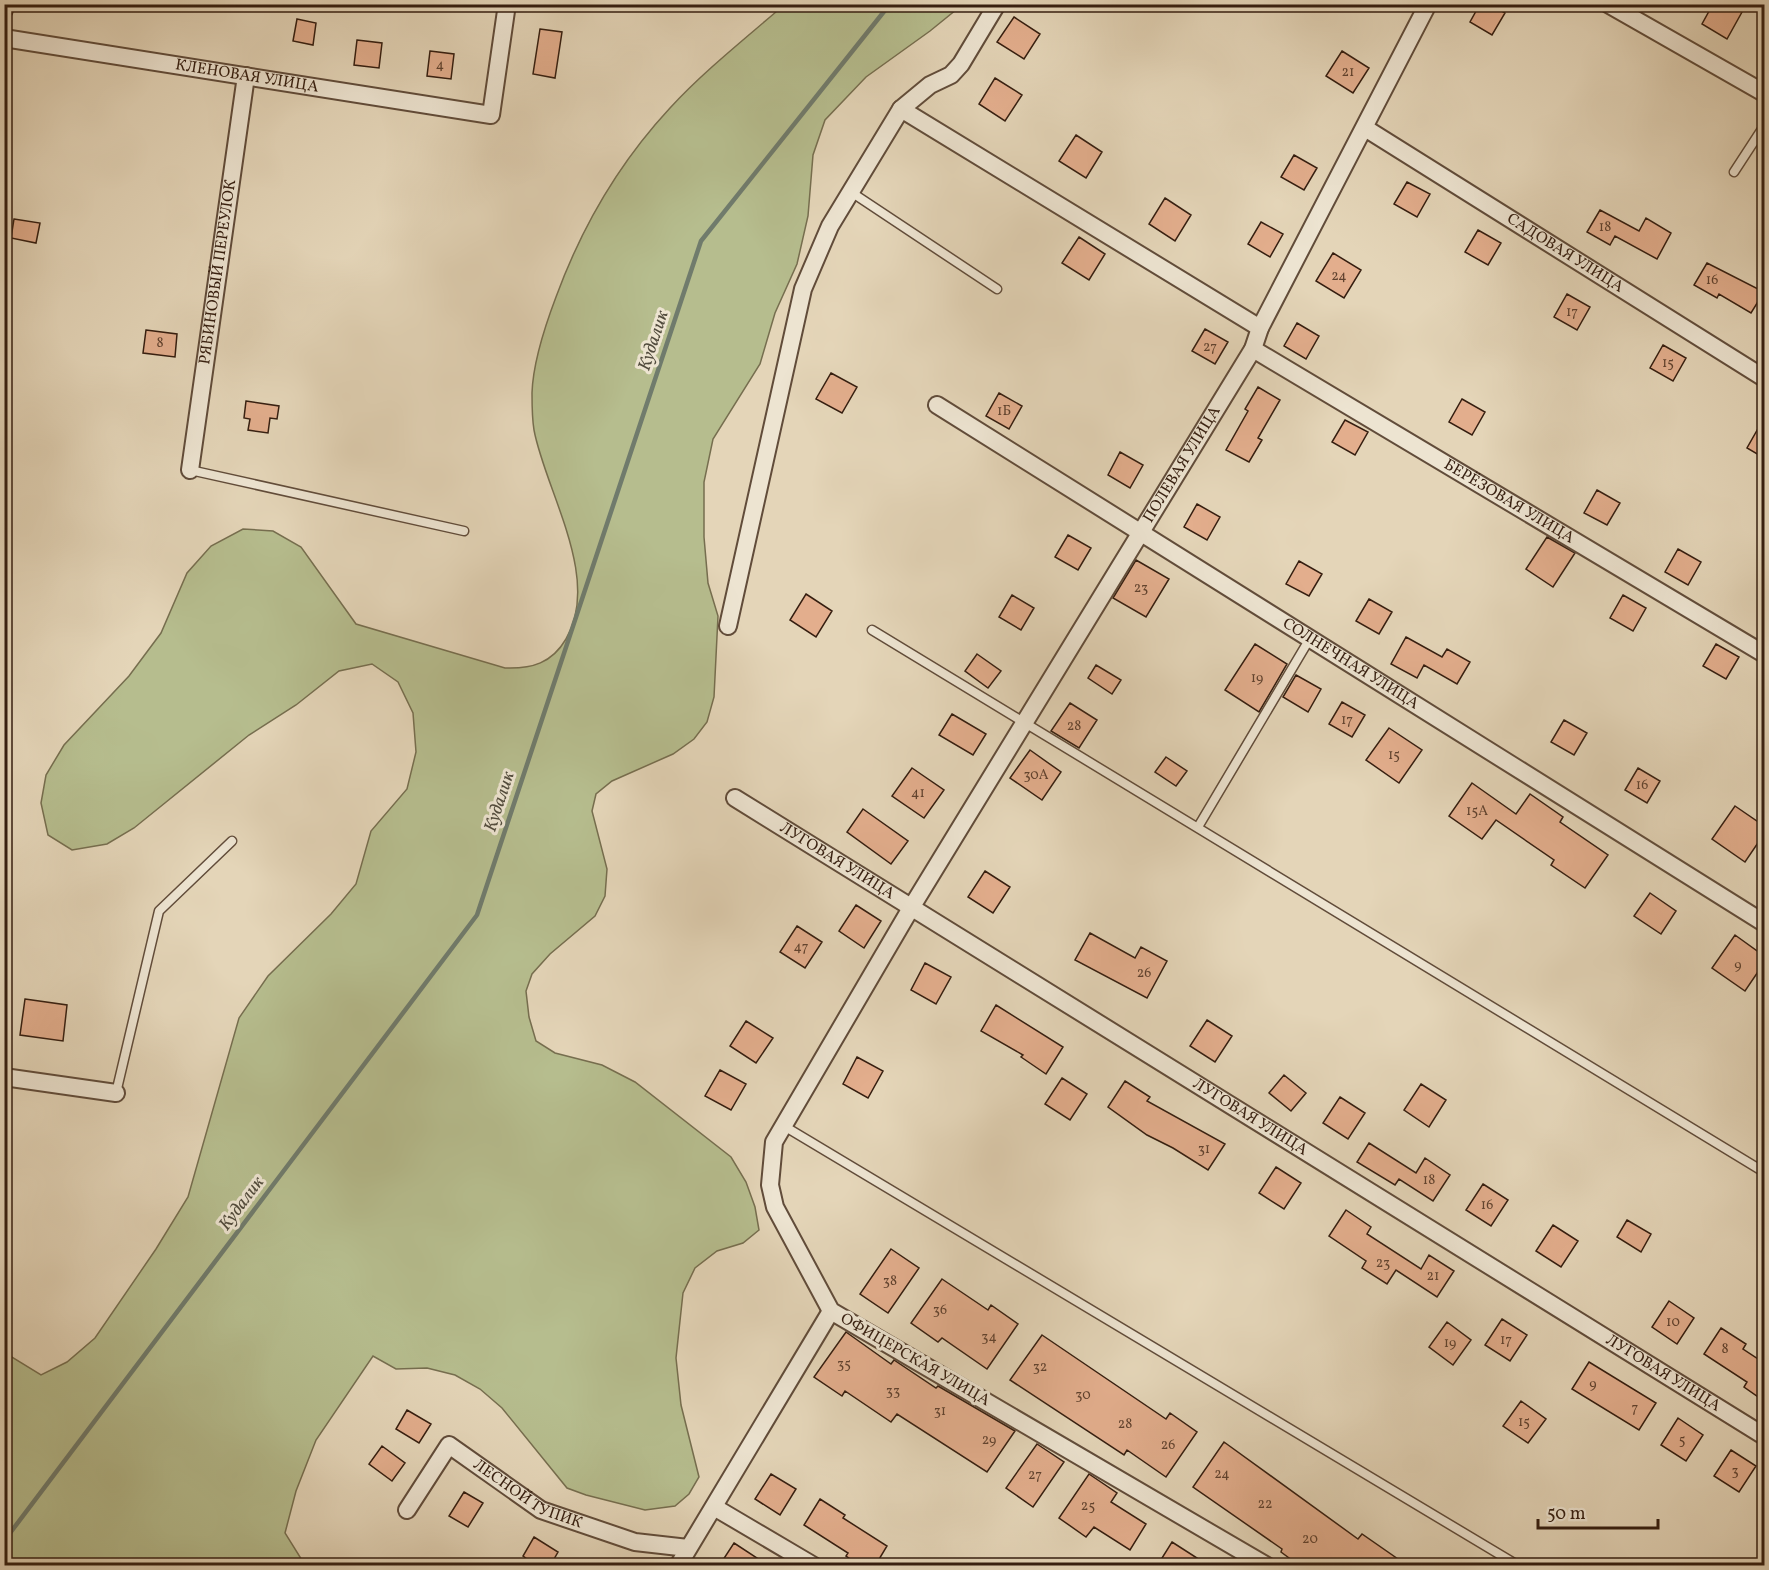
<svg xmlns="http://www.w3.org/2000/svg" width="1769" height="1570" font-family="Vollkorn,serif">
<rect width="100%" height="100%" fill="#e4d5b8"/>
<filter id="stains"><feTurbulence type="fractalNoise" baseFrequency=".00333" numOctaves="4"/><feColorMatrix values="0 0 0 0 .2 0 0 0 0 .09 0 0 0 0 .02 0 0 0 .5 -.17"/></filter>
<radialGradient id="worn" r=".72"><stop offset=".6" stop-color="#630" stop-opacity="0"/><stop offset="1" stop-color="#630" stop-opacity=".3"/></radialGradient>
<!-- green -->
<path fill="#b6bd8e" stroke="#766e4f" stroke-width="1.5" d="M784,5h178l-32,26 -64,46 -41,43 -12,35 -5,61 -11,48 -22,49 -15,51 -47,75 -9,43v55l4,46 10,33 -4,81 -7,25 -13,17 -21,15 -61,27 -16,13 -4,17 15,58 -2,27 -10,20 -45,38 -18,20 -6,17 3,26 7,24 19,12 47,12 33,17 96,75 15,25 9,25 4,23 -16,13 -26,8 -22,17 -12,25 -7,65 5,47 18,72 -10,17 -14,12 -30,4 -59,-15 -19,-7 -65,-80 -22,-19 -25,-14 -28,-7 -31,1 -23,-13 -57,84 -20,51 -11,42 20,32h-300v-216l5,7 31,19 26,-13 28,-24 61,-89 32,-52 51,-179 29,-42 63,-62 25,-30 15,-53 36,-42 9,-37 -3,-39 -15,-31 -26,-18 -33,7 -43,34 -47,30 -115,93 -27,16 -35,6 -24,-15 -7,-32 5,-28 18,-30 65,-69 32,-43 26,-60 24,-27 32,-17 30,2 28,16 55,77 149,44c27,1 47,-5 61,-29 36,-61 -21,-149 -32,-209 -2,-12 -2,-25 -2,-37 1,-31 13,-67 24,-96 26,-71 62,-133 114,-189 34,-37 76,-70 114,-103z"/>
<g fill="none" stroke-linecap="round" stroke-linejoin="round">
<!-- stream -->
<path stroke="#707b6c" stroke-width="4.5" d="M4,1541l473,-626 224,-674 189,-237"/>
</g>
<!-- building -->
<path fill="#e3ae8d" stroke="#351e10" stroke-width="1.5" d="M1480,4h11l14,9 -13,22 -22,-13z
M1713,4h16l13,8 -15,27 -25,-15z
M1014,17l26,17 -16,25 -27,-17z
M297,19l19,4 -3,22 -20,-4z
M540,29l22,3 -7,46 -22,-4z
M357,40l25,3 -3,25 -25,-3z
M430,51l24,3 -3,25 -24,-3z
M1342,51l27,17 -16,25 -27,-17z
M995,78l27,17 -17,26 -26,-17z
M1076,135l26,17 -16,26 -27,-17z
M1294,155l23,13 -13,22 -23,-13z
M1407,182l23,12 -13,23 -23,-13z
M1165,198l26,17 -16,26 -26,-17z
M1600,210l39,21 7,-13 25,15 -14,26 -42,-23 -5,9 -23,-13z
M14,219l26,4 -4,20 -25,-5z
M1261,222l22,12 -13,23 -22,-13z
M1478,230l23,13 -13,22 -23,-13z
M1079,237l26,17 -16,26 -27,-17z
M1333,253l28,17 -17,28 -28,-17z
M1707,263l57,29 -13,21 -32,-19 -2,4 -23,-13z
M1567,294l23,13 -13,23 -23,-13z
M1297,323l22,13 -13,23 -22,-13z
M1205,329l23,13 -13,22 -23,-13z
M146,330l31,4 -2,23 -32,-4z
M1663,345l23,13 -13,23 -23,-13z
M831,373l26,14 -15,26 -26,-14z
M1258,387l22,13 -22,38 4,2 -13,22 -23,-12 22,-39 -3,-2z
M999,393l23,13 -13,23 -23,-13z
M1462,399l23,13 -13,23 -23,-13z
M246,401l33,5 -2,13 -7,-1 -2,15 -20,-3 2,-11 -6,-1z
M1764,418v40l-17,-10z
M1345,420l23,12 -13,23 -23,-13z
M1120,452l23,13 -13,23 -22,-13z
M1597,490l23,13 -13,22 -23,-12z
M1197,504l23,13 -13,23 -23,-13z
M1068,535l23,13 -13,22 -23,-13z
M1547,537l28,16 -22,34 -27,-18z
M1678,549l23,13 -13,23 -23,-13z
M1136,560l33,19 -23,38 -33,-19z
M1299,561l23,13 -13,22 -23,-12z
M806,594l26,17 -16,26 -26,-17z
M1012,595l22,13 -13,22 -22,-13z
M1623,595l23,13 -13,23 -23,-13z
M1369,599l23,13 -13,22 -23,-13z
M1406,637l36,20 5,-8 23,13 -13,22 -33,-19 -7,13 -26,-14z
M1255,644l32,20 -28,48 -34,-22z
M1716,644l23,13 -13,22 -23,-13z
M977,654l24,17 -13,17 -23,-17z
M1096,665l25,15 -9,14 -24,-16z
M1296,675l25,14 -13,23 -25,-15z
M1342,702l23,13 -13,22 -23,-13z
M1070,703l27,17 -18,28 -28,-17z
M952,714l34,20 -13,21 -34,-20z
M1564,720l23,13 -13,22 -23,-13z
M1389,728l33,22 -23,33 -33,-23z
M1030,750l31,22 -19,28 -32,-22z
M1166,757l21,14 -11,15 -21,-14z
M912,768l32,22 -20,28 -32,-22z
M1638,768l22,13 -13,22 -22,-13z
M1472,783l44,31 14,-20 33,23 -3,5 48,33 -23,33 -34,-23 3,-5 -58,-40 -14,19 -33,-23z
M1735,806l29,20v8l-19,28 -33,-23z
M863,809l45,32 -17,23 -44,-32z
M985,871l25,16 -17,26 -25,-16z
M1650,893l26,18 -15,23 -27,-18z
M856,905l25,16 -17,27 -25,-17z
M797,926l25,16 -17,26 -25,-16z
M1090,933l45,25 6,-11 26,14 -20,37 -72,-38z
M1735,935l29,21v7l-19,28 -33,-23z
M925,963l26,14 -15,27 -25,-14z
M25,999l42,6 -4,36 -43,-6z
M996,1005l67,42 -17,27 -25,-17 2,-2 -42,-24z
M1207,1020l25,16 -17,26 -25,-16z
M746,1021l27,17 -17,25 -26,-17z
M857,1057l26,14 -15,27 -25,-14z
M720,1070l26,14 -15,26 -26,-14z
M1284,1075l22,18 -15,18 -22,-18z
M1062,1078l25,16 -17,26 -25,-16z
M1125,1081l25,16 -3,4 78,43 -17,26 -35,-22 -26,-13 -39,-28z
M1421,1084l25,16 -17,27 -25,-17z
M1340,1097l25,16 -17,26 -25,-16z
M1369,1143l47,30 9,-15 25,17 -17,26 -34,-22 -4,6 -38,-23z
M1276,1167l25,16 -17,26 -25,-16z
M1483,1184l25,16 -17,26 -25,-16z
M1346,1210l25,17 -4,7 54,35 8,-14 25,16 -17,26 -41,-27 -9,14 -25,-16 4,-7 -37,-25z
M1627,1220l24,14 -10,18 -24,-15z
M1553,1225l25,16 -17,26 -25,-16z
M891,1249l28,19 -31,45 -28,-19z
M942,1279l46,31 3,-5 27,19 -31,45 -45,-31 -4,4 -27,-19z
M1669,1301l25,17 -17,26 -25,-17z
M1502,1319l25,16 -17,26 -25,-16z
M1447,1322l24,18 -18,25 -24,-18z
M1721,1328l25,16 -3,5 21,14v38l-20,-14 3,-5 -43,-28z
M846,1332l45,32 3,-4 42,28 2,-2 77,45 -28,41 -90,-58 -6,8 -46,-31 -3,5 -28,-19z
M1042,1335l124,84 4,-6 27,19 -31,45 -39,-27 -3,5 -114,-75z
M1589,1362l67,41 -17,27 -67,-41z
M1521,1401l25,18 -18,24 -25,-17z
M407,1410l24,14 -12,19 -23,-14z
M1678,1418l25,17 -17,26 -25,-16z
M1224,1442l134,97 4,-5 46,32h-108l-19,-14 1,-3 -89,-62z
M1037,1444l27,18 -31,45 -27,-19z
M382,1446l23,17 -13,18 -23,-17z
M1731,1450l25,16 -17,26 -25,-16z
M771,1474l25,15 -16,26 -25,-16z
M1089,1474l28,19 -6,9 35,22 -16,26 -36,-23 -8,10 -27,-19z
M464,1492l19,11 -15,24 -19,-11z
M820,1499l25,16 -2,3 44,28 -12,20h-15l-14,-10 2,-3 -44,-28z
M534,1537l24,15 -8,14h-13l-14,-10z
M1172,1542l25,16 -5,8h-35z
M734,1543l35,23h-50z"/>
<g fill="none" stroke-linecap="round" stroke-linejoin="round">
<defs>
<path id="lane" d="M1734,172l30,-46
M851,192l146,97
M190,470l274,61
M872,630l892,542
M1198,827l111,-187
M116,1093l43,-182 73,-70
M784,1126l735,440"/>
<g id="street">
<path d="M1608,4l156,89"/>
<path d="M4,10l1,-6"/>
<path id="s1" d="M4,38l487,77 16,-111"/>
<path d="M901,109l359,219"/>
<path id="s2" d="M1365,128l399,250"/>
<path id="s3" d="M1253,349l511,305"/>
<path id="s4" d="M937,405l827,518"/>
<path id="s5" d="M190,470l56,-394"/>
<path d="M728,626l75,-337 27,-63 71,-117 29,-24 21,-10 10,-11 36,-60"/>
<path id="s6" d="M735,798l1029,638"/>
<path d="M4,1077l112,16"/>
<path d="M714,1507l100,59"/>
<path id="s7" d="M407,1510l42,-65 92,65 94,32 53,6"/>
<path d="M678,1566l153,-255"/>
<path id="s8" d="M1267,1566l-436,-255 -56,-104 -5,-22 4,-43 137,-234 342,-559 7,-21 168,-324"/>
</g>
</defs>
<!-- lane casing -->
<use href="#lane" stroke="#614c3a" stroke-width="11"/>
<!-- street casing -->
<use href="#street" stroke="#614c3a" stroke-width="20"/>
<!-- lane -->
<use href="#lane" stroke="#ede4d1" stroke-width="8"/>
<!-- street -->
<use href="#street" stroke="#ede4d1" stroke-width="16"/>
</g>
<g text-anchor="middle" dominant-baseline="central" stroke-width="6" stroke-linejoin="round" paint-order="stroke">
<!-- number labels -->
<g font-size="14" fill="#60422f">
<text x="440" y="65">4</text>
<text x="1348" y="72">21</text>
<text x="1605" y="227">18</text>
<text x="1339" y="276">24</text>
<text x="1712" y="280">16</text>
<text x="1572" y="312">17</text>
<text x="160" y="343">8</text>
<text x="1210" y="347">27</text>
<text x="1668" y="363">15</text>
<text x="1004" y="411">1Б</text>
<text x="1141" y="588">23</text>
<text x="1257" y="678">19</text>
<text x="1347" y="720">17</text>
<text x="1074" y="726">28</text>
<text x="1394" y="755">15</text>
<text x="1036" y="775">30А</text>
<text x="1642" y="785">16</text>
<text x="918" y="793">41</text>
<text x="1477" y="811">15А</text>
<text x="801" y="947">47</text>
<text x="1738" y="965">9</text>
<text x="1144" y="973">26</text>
<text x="1204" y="1149">31</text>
<text x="1429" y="1180">18</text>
<text x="1487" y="1205">16</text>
<text x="1383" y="1263">23</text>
<text x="1433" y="1276">21</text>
<text x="890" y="1281">38</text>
<text x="940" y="1310">36</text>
<text x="1673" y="1322">10</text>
<text x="989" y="1337">34</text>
<text x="1506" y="1340">17</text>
<text x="1450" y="1343">19</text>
<text x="1725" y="1349">8</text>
<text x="844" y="1364">35</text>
<text x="1040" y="1367">32</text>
<text x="1593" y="1384">9</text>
<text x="893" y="1391">33</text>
<text x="1083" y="1395">30</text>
<text x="1635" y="1408">7</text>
<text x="940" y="1411">31</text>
<text x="1524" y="1422">15</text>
<text x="1125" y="1424">28</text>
<text x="989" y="1440">29</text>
<text x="1682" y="1440">5</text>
<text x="1168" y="1445">26</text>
<text x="1735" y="1471">3</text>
<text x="1222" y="1474">24</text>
<text x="1035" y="1475">27</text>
<text x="1265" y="1504">22</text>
<text x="1088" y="1506">25</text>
<text x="1310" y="1539">20</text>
</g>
<!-- street labels -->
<g font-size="16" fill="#351e10" stroke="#ede4d1">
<text stroke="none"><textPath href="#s1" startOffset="246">КЛЕНОВАЯ УЛИЦА</textPath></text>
<text stroke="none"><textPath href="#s2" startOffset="236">САДОВАЯ УЛИЦА</textPath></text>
<text stroke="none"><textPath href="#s5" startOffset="200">РЯБИНОВЫЙ ПЕРЕУЛОК</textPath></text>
<text stroke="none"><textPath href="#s8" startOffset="1480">ПОЛЕВАЯ УЛИЦА</textPath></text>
<text stroke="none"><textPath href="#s3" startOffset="298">БЕРЁЗОВАЯ УЛИЦА</textPath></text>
<text stroke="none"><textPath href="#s4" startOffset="488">СОЛНЕЧНАЯ УЛИЦА</textPath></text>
<text stroke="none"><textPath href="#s6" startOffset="120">ЛУГОВАЯ УЛИЦА</textPath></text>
<text stroke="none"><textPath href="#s6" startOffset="606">ЛУГОВАЯ УЛИЦА</textPath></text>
<text transform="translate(915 1360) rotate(30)">ОФИЦЕРСКАЯ УЛИЦА</text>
<text stroke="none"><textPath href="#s6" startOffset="1092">ЛУГОВАЯ УЛИЦА</textPath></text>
<text stroke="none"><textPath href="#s7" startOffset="171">ЛЕСНОЙ ТУПИК</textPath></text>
</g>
<!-- water labels -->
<g font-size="18" font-style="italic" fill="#524c3e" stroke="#ede4d1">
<text transform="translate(654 341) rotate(-72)">Кудалик</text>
<text transform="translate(500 802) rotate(-72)">Кудалик</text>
<text transform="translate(242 1204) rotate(-53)">Кудалик</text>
</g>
</g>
<!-- margin -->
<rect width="1769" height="1570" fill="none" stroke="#e4d5b8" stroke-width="24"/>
<rect x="6" y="6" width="1757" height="1558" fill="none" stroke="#351e10" stroke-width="3"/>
<rect x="12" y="12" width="1745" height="1546" fill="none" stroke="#351e10" stroke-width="1.5"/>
<!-- scale -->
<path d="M1538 1519v9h120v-9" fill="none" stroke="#351e10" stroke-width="3"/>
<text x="1547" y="1519" font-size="18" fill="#351e10" stroke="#ede4d1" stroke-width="4.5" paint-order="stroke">50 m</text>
<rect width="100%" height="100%" filter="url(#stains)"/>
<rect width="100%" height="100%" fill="url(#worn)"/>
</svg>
